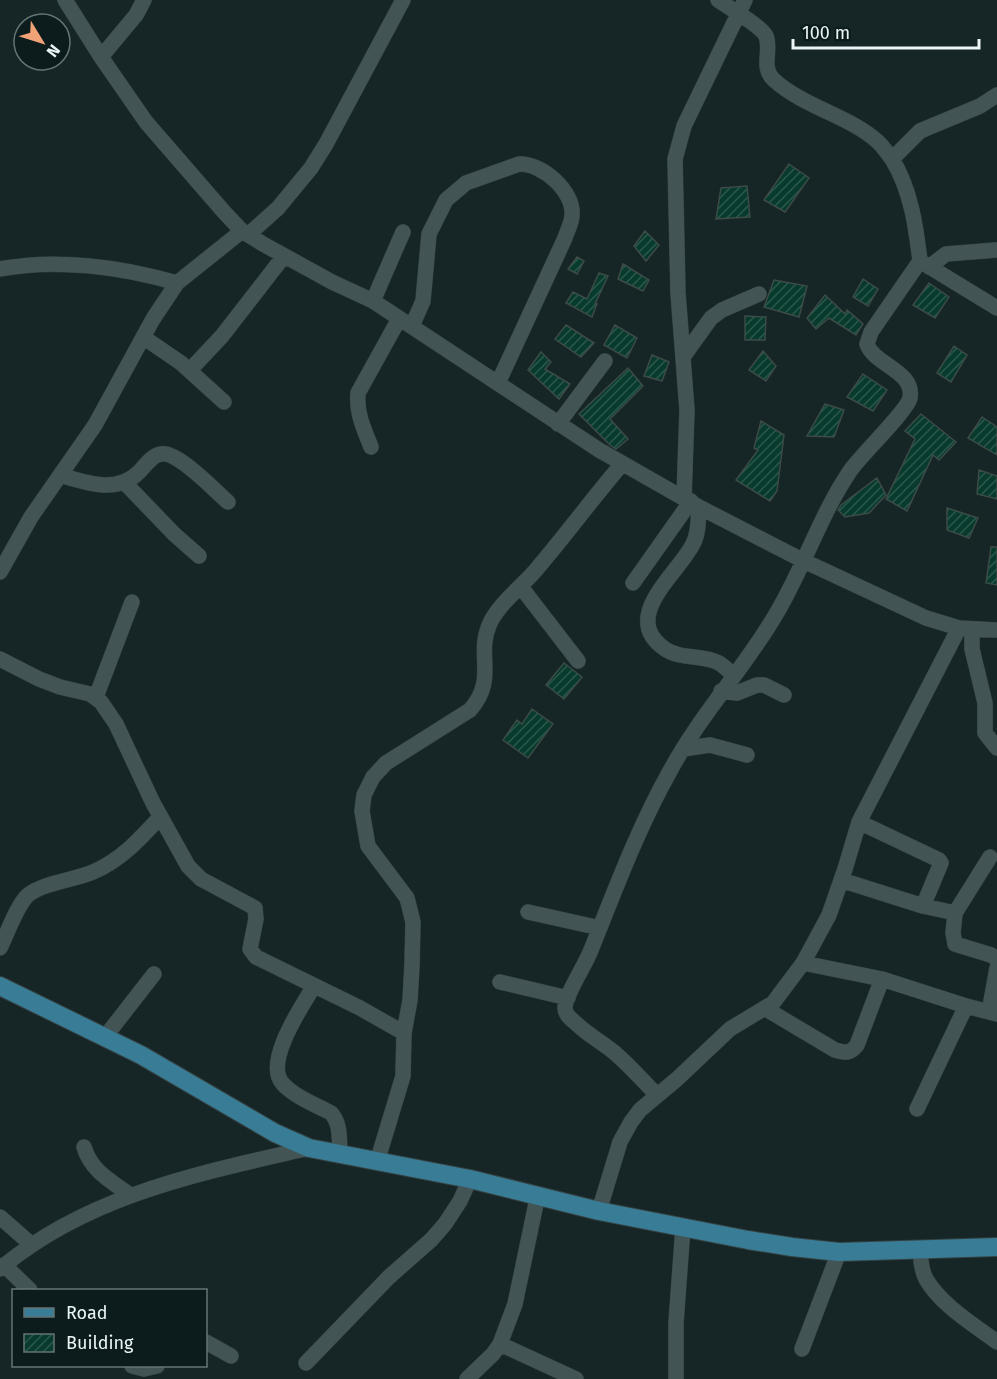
<svg xmlns="http://www.w3.org/2000/svg" width="997" height="1379" font-family="'Fira Sans',sans-serif">
<defs>
<pattern id="building-hatch" width="6" height="6" patternUnits="userSpaceOnUse" patternTransform="scale(1.5)"><rect width="6" height="6" fill="#083b2d"/><path d="M-1 1l2-2M0 6l6-6M5 7l2-2" fill="none" stroke="#2c584c"/></pattern>
</defs>
<rect width="100%" height="100%" fill="#162526"/>
<!-- building -->
<path fill="url(#building-hatch)" stroke="#3c4b46" stroke-width="1.5" d="M789,164l20,14 -24,34 -21,-12z
M747,186l3,31 -34,2 5,-31z
M645,231l14,14 -13,16 -12,-15z
M577,257l7,4 -7,13 -9,-5z
M623,264l26,16 -6,11 -25,-12z
M599,273l9,3 -13,28h2l-5,13 -26,-14 7,-11 14,7z
M863,279l15,10 -10,17 -15,-9z
M774,280l33,6 -8,31 -35,-10z
M929,283l20,14 -14,21 -22,-13z
M825,295l20,19 2,-4 16,14 -7,11 -27,-17 -13,11 -9,-11z
M745,316l21,1 -1,23h-20z
M566,325l28,18 -13,14 -26,-18z
M615,325l22,13 -10,20 -23,-13z
M954,346l13,9 -16,27 -14,-9z
M763,351l13,15 -10,15 -17,-11z
M541,352l10,10 -6,7 25,15 -11,15 -31,-29z
M652,355l17,7 -7,19 -18,-5z
M628,368l15,18 -33,33 18,20 -12,10 -6,-4 -31,-31z
M863,374l24,16 -14,21 -26,-14z
M825,404l19,6 -10,27 -27,-1z
M921,414l35,28 -17,18 -6,-5 -26,56 -21,-12 29,-60 -10,-8z
M982,417l15,10v28l-29,-17z
M761,421l23,14 -7,56 -7,10 -34,-21 22,-30 -4,-2z
M979,470l18,6v23l-20,-5z
M877,478l9,17 -17,18 -24,4 -7,-7 3,-5z
M947,508l31,10 -9,20 -22,-8z
M991,547h6v38l-11,-2z
M564,663l18,14 -18,22 -18,-14z
M532,709l21,15 -25,34 -25,-18 14,-20 5,4z"/>
<g fill="none" stroke-linecap="round" stroke-linejoin="round">
<defs>
<path id="minor" d="M65,0l36,57 45,65 78,90 18,19 21,13 69,38 41,19 226,149 100,57 105,54 122,57 33,10 38,2
M718,0c11,8 42,25 48,36 6,15 -6,31 8,44 30,27 75,36 103,61 6,5 10,12 15,18
M101,57l35,-42 8,-15
M249,234l29,-26 33,-40 15,-24 77,-144
M920,261l77,47
M929,267l17,-13 50,-4
M0,269c56,-11 122,-2 177,14
M373,301l30,-69
M412,326l11,-25 6,-67 17,-34 20,-17 53,-19c23,-1 55,27 53,51 0,8 -5,16 -7,23l-67,145
M143,337l38,26 43,39
M683,357l28,-39 11,-8 37,-16
M190,370l32,-34 62,-80
M558,424l47,-63
M371,447c-7,-18 -15,-34 -13,-54l41,-74
M60,475c27,8 57,19 79,-3 6,-6 13,-17 22,-18 17,-3 54,37 67,48
M124,482l50,52 25,22
M684,498l3,-88 -9,-117 -3,-134 9,-33 61,-126
M699,507c-1,12 0,26 -6,37 -15,30 -74,73 -28,105 16,11 38,5 54,14 5,3 10,8 14,12
M0,572l31,-55 64,-92 58,-106 24,-36 65,-52
M633,583l58,-82
M521,587l57,74
M972,629v20l13,54v30l12,15
M0,659l39,20 21,8 30,7 11,8 15,22 37,79 35,63 13,13 54,29 1,11 -6,30 6,8 104,51 44,25
M721,691l16,2 20,-8h7l20,10
M96,697l36,-95
M683,749l27,-4 37,10
M859,822l80,38 2,3 -18,43
M841,880l82,26 32,7 -2,20 2,11 36,11 6,4
M528,912l72,16
M955,913l35,-56
M0,948c7,-14 17,-43 28,-53 15,-12 46,-15 65,-23 28,-12 47,-33 67,-55
M803,963l79,16 84,27 31,8
M500,982l68,16
M314,986c-12,20 -51,77 -31,98 12,13 33,21 48,29 10,11 8,26 9,41
M766,1009l69,41c10,3 15,4 22,-5l25,-66
M989,1012l8,-44
M105,1037l49,-63
M657,1095c-14,-14 -27,-29 -42,-42 -12,-10 -25,-17 -36,-27 -5,-5 -14,-10 -14,-18 0,-13 21,-44 26,-58 24,-60 47,-122 79,-179 31,-58 77,-105 109,-162 26,-45 42,-95 71,-138 11,-16 57,-60 60,-73 5,-27 -36,-33 -43,-54l4,-12 49,-71c-4,-34 -9,-71 -28,-102l28,-28 60,-25 17,-11
M917,1109l49,-103
M84,1147c7,24 27,34 46,48
M377,1162l26,-86 1,-43 6,-33 2,-35 1,-43 -6,-24 -39,-52 -6,-35 2,-16 9,-18 13,-14 84,-53c28,-32 5,-54 20,-87 9,-19 31,-36 45,-52 30,-35 57,-72 87,-107
M599,1211l21,-69 11,-20 9,-12 37,-31 53,-50 43,-26 30,-40 26,-48 16,-46 14,-47 100,-194
M0,1217l32,28
M920,1251c1,10 1,19 6,28 14,25 48,46 71,63
M4,1265l26,25
M0,1269c87,-74 201,-96 309,-121
M206,1342l25,14
M500,1344l76,35
M802,1349l37,-97
M306,1363l83,-86 42,-37 14,-16 15,-23 10,-22
M132,1366l12,3 13,-3
M467,1379l26,-25 7,-10 15,-40 23,-110
M676,1379v-56l7,-96"/>
<path id="major" d="M0,986l141,69 134,78 34,15 161,31 129,32 149,29 44,7 47,5 158,-5"/>
</defs>
<!-- minor casing -->
<use href="#minor" stroke="#354142" stroke-width="16"/>
<!-- major casing -->
<use href="#major" stroke="#354142" stroke-width="20"/>
<!-- minor -->
<use href="#minor" stroke="#435455" stroke-width="15"/>
<!-- major -->
<use href="#major" stroke="#387c95" stroke-width="18"/>
</g>
<!-- legend -->
<rect x="12" y="1289" width="195" height="78" fill="#0c1c1d" stroke="#657374" stroke-width="1.5"/>
<rect x="24" y="1308" width="30" height="9" fill="#387c95" stroke="#657374" stroke-width="1.5"/>
<text x="66" y="1319" font-size="18" fill="#ebf5f6">Road</text>
<rect x="24" y="1334" width="30" height="18" fill="url(#building-hatch)" stroke="#657374" stroke-width="1.5"/>
<text x="66" y="1349" font-size="18" fill="#ebf5f6">Building</text>
<!-- north arrow -->
<g transform="translate(42 42) rotate(128)"><circle r="28" fill="#0c1c1d" stroke="#657374" stroke-width="1.5"/>
<path d="M0-4.5L10 22L0 15L-10 22Z" fill="#efa377"/>
<text y="-9" font-size="16" font-weight="bold" text-anchor="middle" fill="#ebf5f6">N</text>
</g>
<!-- scale -->
<path d="M793 39v9h186v-9" fill="none" stroke="#ebf5f6" stroke-width="3"/>
<text x="802" y="39" font-size="18" fill="#ebf5f6" stroke="#0c1c1d" stroke-width="4.5" paint-order="stroke">100 m</text>
</svg>
